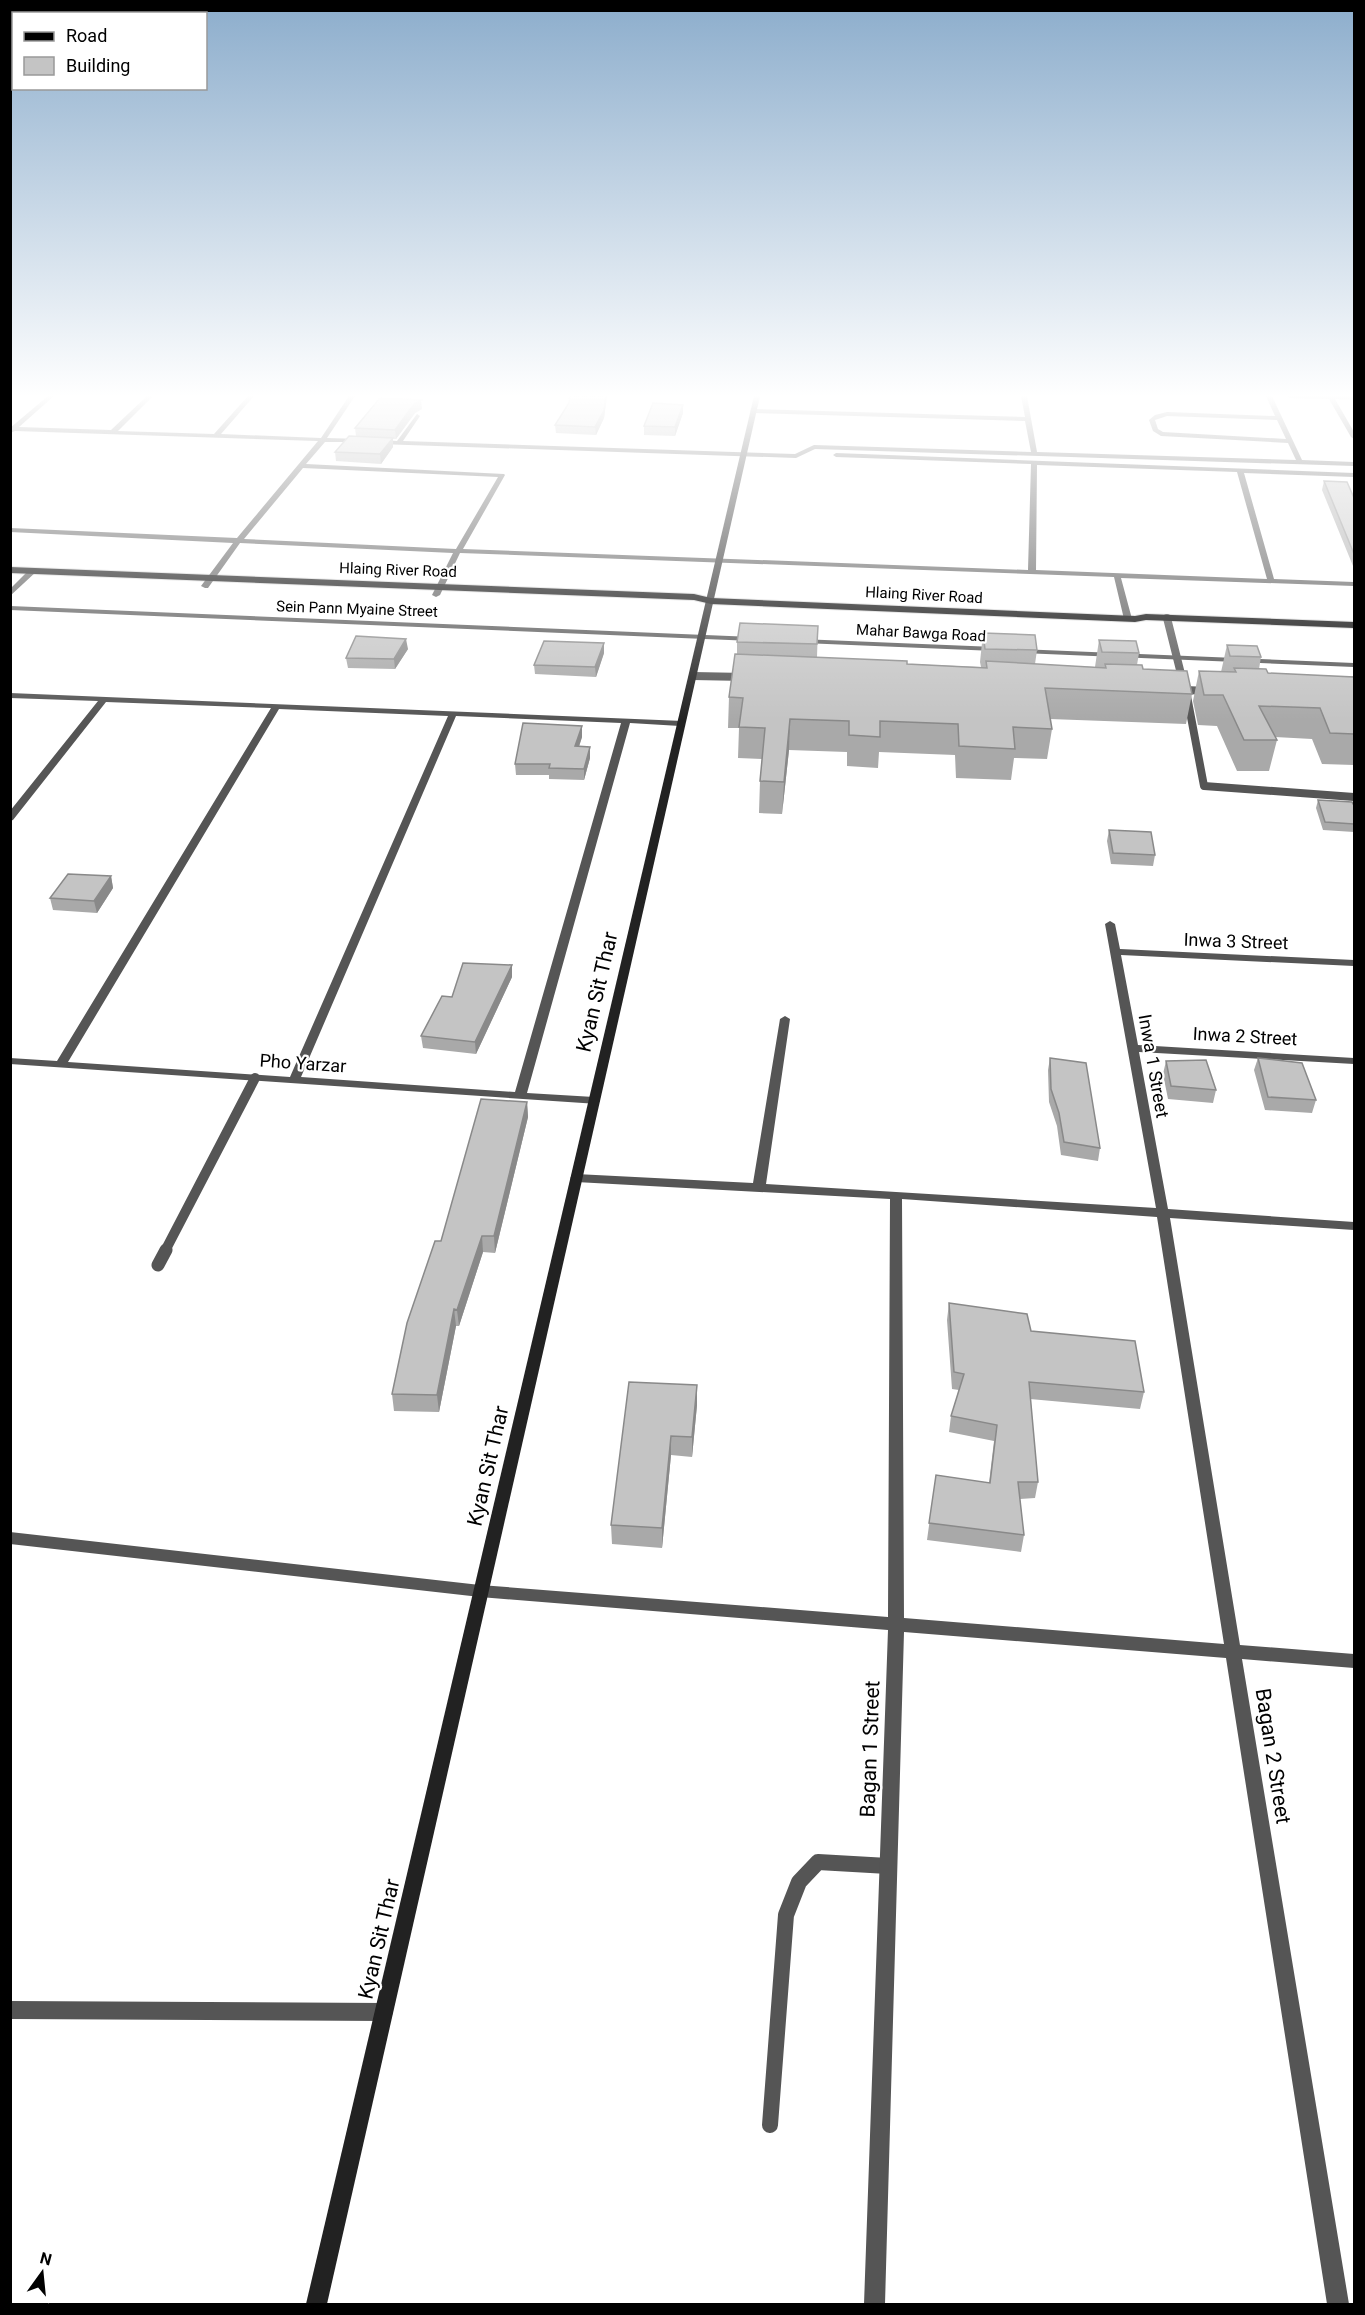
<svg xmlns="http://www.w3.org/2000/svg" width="1365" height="2315" font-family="Roboto,sans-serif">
<rect width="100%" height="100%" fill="#fff"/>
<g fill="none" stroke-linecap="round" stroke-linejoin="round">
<defs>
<path id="primary" d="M10,567l684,27 17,4 424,18 11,-2 208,8v6l-208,-8 -11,2 -424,-18 -17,-4 -684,-27z"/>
</defs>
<!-- primary casing -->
<use href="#primary" stroke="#dbdbdb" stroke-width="2"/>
<!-- service-far3 -->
<path stroke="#555" stroke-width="8" d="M1167,618l18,72 24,1
M693,676l53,1
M1187,696l17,90 150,11"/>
<!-- service-far2 -->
<path stroke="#555" stroke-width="10" d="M165,1251l90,-173"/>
<!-- service-far1 -->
<path stroke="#555" stroke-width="13" d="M158,1265l8,-15"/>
<!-- service -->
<path stroke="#555" stroke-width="16" d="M770,2125l16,-210 13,-33 19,-20 70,4"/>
<!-- minor -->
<path fill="#555" fill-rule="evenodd" d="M48,396h6l-35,31 92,3 36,-34h6l-35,35 96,3 34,-38h6l-33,38 100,4 28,-42h6l-28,42 34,1 2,1v2h-38l-19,22 198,10 1,1 -42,74 565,21 3,-106 -195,-7 -3,-2 3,-2 518,20v4l-110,-4 30,106 80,3v4l-233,-8 11,41 -4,2 -4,-2 -10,-42 -654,-24 -20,42 -4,2 -4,-2 21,-42 -213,-10 -32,45h-3l-4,-2 32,-43 -223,-11v-4l227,10 81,-97 -303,-10 -5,2v-5zM1037,465l200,7 30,107 -231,-9zM303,468l195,9 -42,72 -212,-10z
M1021,396h6l10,56 259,8 -8,-17 -127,-7 -8,-5 -4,-11 6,-5 12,-3 108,4 -9,-20h6l30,64 52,2v4l-539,-17 -19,9 -417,-14 -3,-2 3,-2 18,1 20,-27 3,2 -17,25 392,13 19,-9 217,7 -6,-31 -272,-8 -3,-2 3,-2 272,8zM1167,416l110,4 9,19 -123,-7 -5,-3 -3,-9z
M1287,396h67v4l-19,-1 19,33v7l-3,-2 -22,-38 -39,-1z
M30,569l7,2 -27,25v-7z
M10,606l743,31 4,2 -4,2 -743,-31z
M800,639l195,8 4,2 -4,2 -192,-8 -4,-2z
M1019,649l335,14v4l-332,-14h-3z
M10,693l673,28 1,2 -4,3 -50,-3 -103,370 67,4 4,1 2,3 -2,3 -588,-40v-6l47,3 214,-353 -165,-6 -93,118 -3,1v-10l88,-110 -88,-3zM279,709l169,7 -158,361 -222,-15zM456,716l165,7 -106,369 -214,-15z
M1110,921l5,3 5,25 234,11v6l-233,-11 17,90 216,13v6l-215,-12 29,157 186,13v8l-184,-12 70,427 114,9v14l-112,-9 107,645h-22l-101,-646 -322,-26 -19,672h-21l24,-674 -408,-33 -470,-53v-12l470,53 408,32 2,-418 -314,-17 -6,-4 6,-4 177,9 27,-164 5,-3 5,3 -24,165 390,24 -51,-284zM902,1199l255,18 67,427 -320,-26z
M10,2001l374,2 7,2 2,7 -2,7 -7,2 -374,-2z"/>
<!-- secondary -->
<path fill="#222" fill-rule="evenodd" d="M754,396h6l-433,1908h-21z"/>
<!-- primary -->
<use href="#primary" fill="#000" fill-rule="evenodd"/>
</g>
<!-- wall -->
<path fill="#a9a9a9" d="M570,396h37l-3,22 -8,17 -40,-2 -1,-8 14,-22z
M422,409l-7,4 -19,26h-3v8l-12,17 -45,-3 -1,-9 21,-16 -1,-8z
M683,413l-8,23 -31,-1v-9z
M1324,481l30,17v68h-1l-31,-76z
M818,626l-1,31 90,7 74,3 -1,-5 3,-29 54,17 -2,14 60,3 4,-27 40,13 -2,12 6,4 49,25 -6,30 -136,-5 2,10 -5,30 -33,-1 -3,22 -55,-2 -1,-23 -76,-3 -1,16 -31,-2v-14l-58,-2 -7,64 -23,-1 1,-32 2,-22 -24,-1 1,-30h-11l1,-31 8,-43v-12z
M604,643v10l-8,24 -61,-3 -1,-9z
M1227,645l34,12 -2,12 9,4 86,4v88l-32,-1 -10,-25 -37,-2 2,3 -8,31h-32l-20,-45 -19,-1 -5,-24 6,-30 22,1z
M408,649l-13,20 -47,-1 -2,-10z
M582,726v11l-3,10h11v11l-6,22 -35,-1v-4h-33l-1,-11z
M1318,800l36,4v28l-31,-2 -7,-22z
M1109,830l46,25 -2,11 -42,-2 -4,-23z
M111,876l2,12 -16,25 -44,-3 -3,-12z
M512,965v12l-36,77 -53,-6 -2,-12 31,-39z
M1050,1058l50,90 -2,13 -37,-6 -4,-29 -8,-24 -1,-32z
M1258,1058l58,42 -4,13 -47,-3 -11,-40z
M1166,1061l50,29 -3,13 -45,-4 -5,-25z
M527,1102l1,15 -33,136 -12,-1 -24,74h-3l-17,86 -45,-1 -2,-17 49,-153z
M949,1303l82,28 113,61 -4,17 -110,-10 8,83 -3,16 -15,1 4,36 -3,17 -94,-12 9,-65 53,8 5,-42 -45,-9 2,-16 8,-26 -7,-1 -5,-69z
M697,1385v20l-5,52 -21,-2 -9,93 -50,-4 -1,-19z"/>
<!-- shaded-wall -->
<path fill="#898989" d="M606,396h1l-3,22 -8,17 -1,-8z
M421,400l1,9 -7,4 -19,26 -1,-9 19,-26z
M683,405v8l-8,23v-9z
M393,438v9l-12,17 -1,-10z
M406,639l2,10 -13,20 -1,-10z
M604,643v10l-8,24 -1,-10z
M790,719l-1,31 -7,64 2,-32z
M582,726v11l-7,21v-12z
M590,747v11l-6,22v-11z
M111,876l2,12 -16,25 -3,-12z
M512,965v12l-36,77 -1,-12z
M527,1102l1,15 -33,136 -1,-17z
M482,1236l1,16 -24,74 -2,-16z
M454,1309l2,17 -17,86 -2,-17z
M697,1385v20l-5,52v-20z
M671,1436v19l-9,93v-20z"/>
<!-- building -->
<path fill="#c4c4c4" stroke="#898989" stroke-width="1.5" d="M570,396h36l-2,14 -9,17 -40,-2 14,-22z
M380,398l41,2 -7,4 -19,26 -40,-2z
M653,403l30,2 -8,22 -31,-1z
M349,436l44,2 -13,16 -45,-2z
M1324,481l23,1 7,16v56z
M740,623l78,3 -1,18 -80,-2z
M983,633l52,2 2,15 -52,-1z
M356,636l50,3 -12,20 -48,-1z
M1099,640l37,1 3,12 -37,-1z
M544,641l60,2 -9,24 -61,-2z
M1227,645l30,1 4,11 -31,-1z
M735,654l172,7v3l80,4 -1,-7 120,7 -1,-4 37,1 1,4 44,2 5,23 -147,-6 7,41 -39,-2 2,22 -56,-3 -1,-22 -78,-3v16l-31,-2v-14l-59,-2 -6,63 -24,-1 5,-53 -26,-1 4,-29 -14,-1z
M1234,668l32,1 2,4 86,4v57l-24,-1 -10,-25 -61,-2 18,34h-33l-21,-45h-19l-5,-24 37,1z
M523,723l59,3 -7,20 15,1 -6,22 -35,-1 1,-4h-35z
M1318,800l34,2 1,2h1v20l-29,-2z
M1109,830l42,2 4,23 -42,-2z
M68,874l43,2 -17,25 -44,-3z
M463,963l49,2 -37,77 -54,-6 21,-40 10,1z
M1050,1058l36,5 14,85 -36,-6 -5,-29 -8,-24z
M1258,1058l44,5 14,37 -48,-3z
M1206,1060l10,30 -45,-4 -5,-25z
M481,1099l46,3 -33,134h-12l-25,74 -3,-1 -17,86 -45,-1 15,-71 28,-82h6z
M949,1303l78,11 4,17 104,10 9,51 -115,-10 9,100h-20l6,53 -95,-12 7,-48 54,8 7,-58 -46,-9 13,-42 -10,-2z
M629,1382l68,3 -5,52 -21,-1 -9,92 -51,-3z"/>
<!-- sky -->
<linearGradient id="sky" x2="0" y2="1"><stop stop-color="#8cadcc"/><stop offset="0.55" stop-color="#fff"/><stop offset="1" stop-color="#fff" stop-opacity="0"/></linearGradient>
<rect width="1365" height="720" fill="url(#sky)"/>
<g text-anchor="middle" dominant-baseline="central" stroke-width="4.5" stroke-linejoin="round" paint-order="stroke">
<!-- far-street labels -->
<g font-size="15" fill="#000" stroke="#fff">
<text transform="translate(398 570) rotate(2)">Hlaing River Road</text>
<text transform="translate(924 595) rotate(3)">Hlaing River Road</text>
<text transform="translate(357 609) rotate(2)">Sein Pann Myaine Street</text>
<text transform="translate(921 633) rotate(3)">Mahar Bawga Road</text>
</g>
<!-- street labels -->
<g font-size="18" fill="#000" stroke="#fff">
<text transform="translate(1236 941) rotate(2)">Inwa 3 Street</text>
<text transform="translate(1245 1036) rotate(3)">Inwa 2 Street</text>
<text transform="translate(303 1063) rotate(4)">Pho Yarzar</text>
<text transform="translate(1154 1066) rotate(80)">Inwa 1 Street</text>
</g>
<!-- near-street labels -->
<g font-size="21" fill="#000" stroke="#fff">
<text transform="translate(597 992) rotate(-77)">Kyan Sit Thar</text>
<text transform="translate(488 1466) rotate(-77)">Kyan Sit Thar</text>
<text transform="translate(870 1749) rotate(-88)">Bagan 1 Street</text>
<text transform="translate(1273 1756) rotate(81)">Bagan 2 Street</text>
<text transform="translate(379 1939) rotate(-77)">Kyan Sit Thar</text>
</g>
</g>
<!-- border -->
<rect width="1365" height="2315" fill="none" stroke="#000000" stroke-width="24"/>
<!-- legend -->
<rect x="12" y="12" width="195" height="78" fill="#ffffff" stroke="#999999" stroke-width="1.5"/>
<rect x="24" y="32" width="30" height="9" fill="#000000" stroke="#999999" stroke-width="1.5"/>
<text x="66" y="42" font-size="18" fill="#000000">Road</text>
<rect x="24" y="57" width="30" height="18" fill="#c4c4c4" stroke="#999999" stroke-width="1.5"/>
<text x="66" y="72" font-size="18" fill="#000000">Building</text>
<!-- north arrow -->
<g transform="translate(42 2273) rotate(15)" stroke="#ffffff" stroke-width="4.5" paint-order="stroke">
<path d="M0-4.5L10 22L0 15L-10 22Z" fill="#000000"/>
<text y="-9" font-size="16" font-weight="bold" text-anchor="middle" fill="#000000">N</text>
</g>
</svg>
